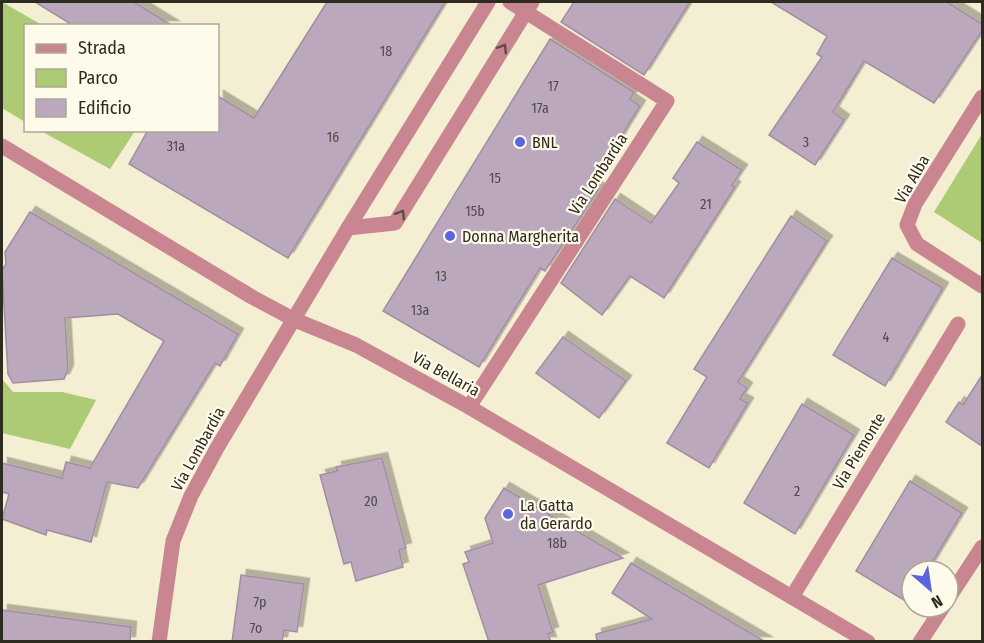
<svg xmlns="http://www.w3.org/2000/svg" width="984" height="643" viewBox="0 0 984 643" font-family="'Fira Sans Condensed',sans-serif">
  <style>
    .green { fill: #accb74 }
    .building { fill: #bba8bc; stroke: #a18ea2; stroke-width: 1.5; filter: url(#shadow) }
    .lines { fill: none; stroke-linecap: round; stroke-linejoin: round }
    .minor { stroke: #c98691; stroke-width: 15 }
    .tertiary { stroke: #c98691; stroke-width: 15 }
    .oneway { stroke: #644b48 }
    .poi-dot { fill: #5966dd; stroke: #fffbeb; stroke-width: 2 }
    .labels { text-anchor: middle; dominant-baseline: central; stroke-width: 4.5; stroke-linejoin: round; paint-order: stroke }
    .number-label { font-size: 14px; fill: #514a48 }
    .poi-label { font-size: 16px; fill: #2e2b21; stroke: #fffbeb; text-anchor: start }
    .street-label { font-size: 16px; fill: #2e2b21; stroke: #fffbeb }
  </style>
  <defs>
    <filter id="shadow"><feDropShadow dx="5.5" dy="-5.5" stdDeviation="0" flood-color="#0004"/></filter>
  </defs>
  <rect width="100%" height="100%" fill="#f4eed3"/>
  <!-- green -->
  <g class="green">
    <polygon points="2,2 42,25 26,26 25,122 2,108"/>
    <polygon points="41,131 135,131 110,169"/>
    <polygon points="982,134 982,243 934,212"/>
    <polygon points="2,379 13,392 62,392 96,400 70,449 2,433"/>
  </g>
  <!-- building -->
  <g class="building">
    <polygon points="35,2 134,2 173,26 74,26"/>
    <polygon points="327,2 445,2 288,258 129,164 148,130 218,130 218,96 254,118"/>
    <polygon points="574,2 690,2 644,75 561,22"/>
    <polygon points="771,2 947,2 982,24 982,31 934,103 864,61 833,112 844,120 815,165 769,135 822,57 817,54 827,36"/>
    <polygon points="550,39 634,92 630,99 640,106 592,184 599,189 545,271 540,268 479,367 383,311"/>
    <polygon points="697,142 742,170 732,185 735,187 664,298 630,276 602,315 561,283 615,199 651,223 679,183 673,178"/>
    <polygon points="30,212 238,334 220,366 215,363 138,488 107,482 91,542 47,530 46,535 2,519 9,494 2,492 2,463 62,478 66,462 90,468 164,341 118,314 65,318 68,370 64,379 13,383 8,374 2,270 6,264 5,252"/>
    <polygon points="791,216 827,241 738,382 747,388 740,399 748,403 709,468 667,443 707,377 694,369"/>
    <polygon points="892,258 943,288 885,386 833,355"/>
    <polygon points="563,337 626,381 599,418 536,373"/>
    <polygon points="982,375 982,446 946,422 959,402 963,405"/>
    <polygon points="802,404 854,435 795,534 744,503"/>
    <polygon points="382,458 406,548 399,550 403,567 356,581 351,562 344,564 320,475 337,471 336,467"/>
    <polygon points="910,481 962,513 927,571 912,571 912,605 856,571"/>
    <polygon points="504,488 623,558 538,585 553,632 548,634 551,642 489,642 463,564 469,562 465,552 493,543 485,518"/>
    <polygon points="631,563 766,642 597,642 596,634 652,619 612,593"/>
    <polygon points="241,575 304,584 297,632 284,630 282,642 232,642"/>
    <polygon points="2,610 131,627 130,642 2,642"/>
  </g>
  <g class="lines">
    <!-- minor -->
    <g class="minor">
      <polyline points="982,97 915,204 907,225 917,244 982,286"/>
      <polyline points="348,228 395,223 532,2"/>
      <polyline points="469,407 667,101 510,2"/>
      <polyline points="792,597 958,324"/>
      <polyline points="948,599 982,547"/>
      <polyline points="159,642 173,541 191,496 217,448 348,228 488,2"/>
      <polyline points="920,642 943,607"/>
    </g>
    <!-- tertiary -->
    <polyline class="tertiary" points="2,146 252,297 295,320 356,345 469,407 868,642"/>
  </g>
  <!-- one-way arrows -->
  <defs><path id="oneway-chevron" d="M-2-3.5L2.5 0L-2 3.5" fill="none" stroke-width="1.6" stroke-linecap="round" stroke-linejoin="round" transform="scale(1.5)"/></defs>
  <g class="oneway">
    <use href="#oneway-chevron" transform="translate(503 48) rotate(-58)"/>
    <use href="#oneway-chevron" transform="translate(401 214) rotate(-58)"/>
  </g>
  <!-- markers -->
  <g class="poi-dot">
    <circle cx="520" cy="142" r="6"/>
    <circle cx="450" cy="236" r="6"/>
    <circle cx="508" cy="514" r="6"/>
  </g>
  <g class="labels">
    <!-- number labels -->
    <g class="number-label">
      <text x="386" y="51">18</text>
      <text x="553" y="86">17</text>
      <text x="540" y="108">17a</text>
      <text x="333" y="137">16</text>
      <text x="806" y="142">3</text>
      <text x="176" y="146">31a</text>
      <text x="495" y="178">15</text>
      <text x="706" y="204">21</text>
      <text x="475" y="211">15b</text>
      <text x="441" y="276">13</text>
      <text x="420" y="310">13a</text>
      <text x="886" y="337">4</text>
      <text x="797" y="491">2</text>
      <text x="371" y="501">20</text>
      <text x="557" y="543">18b</text>
      <text x="260" y="602">7p</text>
      <text x="256" y="628">7o</text>
    </g>
    <!-- poi labels -->
    <g class="poi-label">
      <text x="532" y="142">BNL</text>
      <text x="462" y="236">Donna Margherita</text>
      <text x="520" y="505">La Gatta<tspan x="520" dy="18">da Gerardo</tspan></text>
    </g>
    <!-- street labels -->
    <g class="street-label">
      <text transform="translate(598 174) rotate(-57)">Via Lombardia</text>
      <text transform="translate(912 179) rotate(-60)">Via Alba</text>
      <text transform="translate(446 374) rotate(29)">Via Bellaria</text>
      <text transform="translate(198 449) rotate(-61)">Via Lombardia</text>
      <text transform="translate(859 451) rotate(-59)">Via Piemonte</text>
    </g>
  </g>
  <!-- border -->
  <rect width="984" height="643" fill="none" stroke="#2e2b21" stroke-width="6"/>
  <!-- legend -->
  <rect x="24" y="24" width="195" height="108" fill="#fffbeb" stroke="#aba89a" stroke-width="1.5"/>
  <rect x="36" y="44" width="30" height="9" fill="#c98691" stroke="#aba89a" stroke-width="1.5"/>
  <text x="78" y="54" font-size="18" fill="#2e2b21">Strada</text>
  <rect x="36" y="69" width="30" height="18" fill="#accb74" stroke="#aba89a" stroke-width="1.5"/>
  <text x="78" y="84" font-size="18" fill="#2e2b21">Parco</text>
  <rect x="36" y="99" width="30" height="18" fill="#bba8bc" stroke="#aba89a" stroke-width="1.5"/>
  <text x="78" y="114" font-size="18" fill="#2e2b21">Edificio</text>
  <!-- north arrow -->
  <g transform="translate(930 589) rotate(151)"><circle r="28" fill="#fffbeb" stroke="#aba89a" stroke-width="1.5"/>
  <path d="M0-4.5L10 22L0 15L-10 22Z" fill="#5966dd"/>
  <text y="-9" font-size="16" font-weight="bold" text-anchor="middle" fill="#2e2b21">N</text>
  </g>
</svg>
